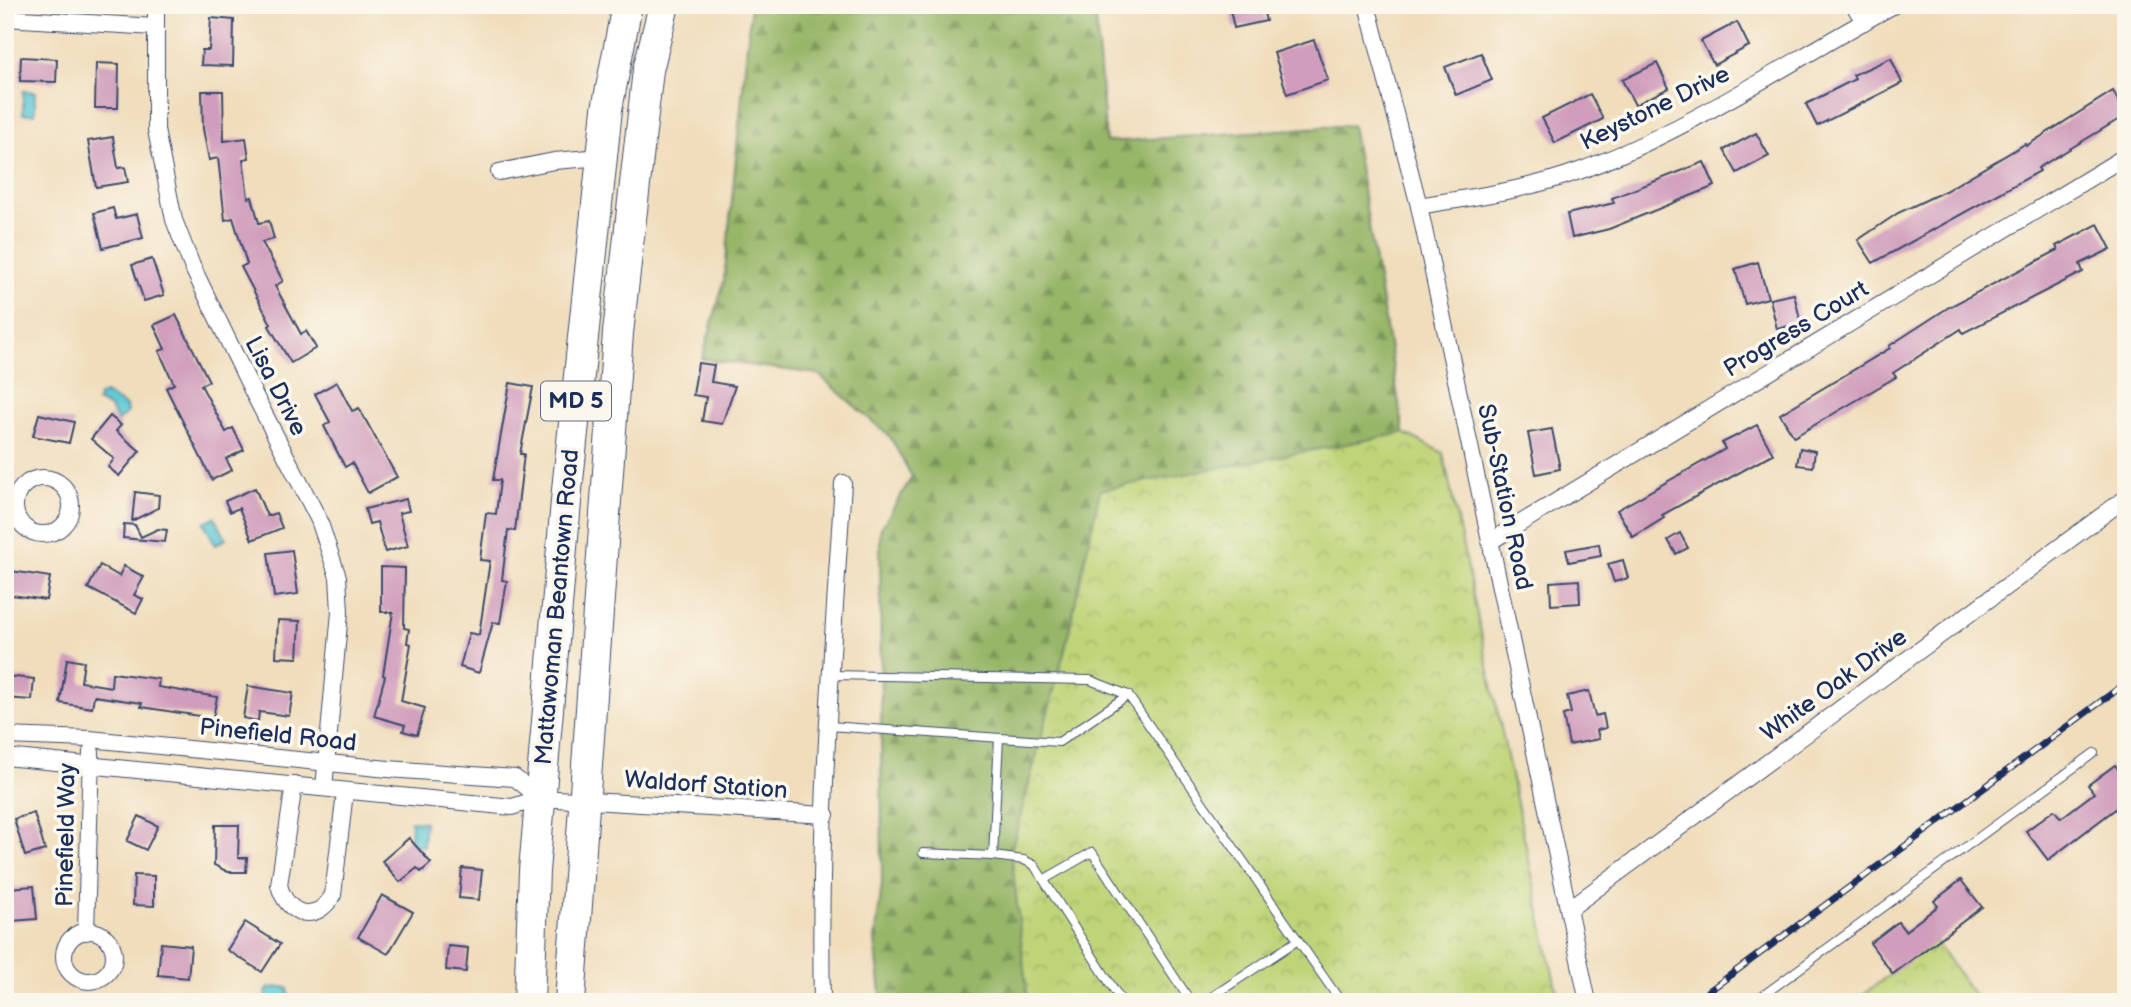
<svg xmlns="http://www.w3.org/2000/svg" width="2131" height="1007" viewBox="0 0 2131 1007" font-family="'Balsamiq Sans',sans-serif">
  <style>
    .forest { fill: url(#forest-firs); stroke: #597263; stroke-width: 2 }
    .park { fill: url(#park-crowns); stroke: #6d826b; stroke-width: 2 }
    .water { fill: #59c6d2; stroke: #3a7a98; stroke-width: 2 }
    .building { fill: #d09dbc }
    .lines { fill: none; stroke-linecap: round; stroke-linejoin: round }
    .lane-casing { stroke: #3b496c; stroke-width: 10 }
    .street-casing { stroke: #3b496c; stroke-width: 18 }
    .highway-casing { stroke: #3b496c; stroke-width: 32 }
    .lane { stroke: #fff; stroke-width: 8 }
    .street { stroke: #fff; stroke-width: 16 }
    .highway { stroke: #fff; stroke-width: 30 }
    .rail-casing { stroke: #1b2f5e; stroke-width: 7 }
    .rail { stroke: #fbf7ec; stroke-width: 4.5; stroke-dasharray: 13; stroke-linecap: butt }
    .labels { text-anchor: middle; dominant-baseline: central; stroke-width: 7; stroke-linejoin: round; paint-order: stroke }
    .shield { fill: #fbf7ec; stroke: #5e6b89; stroke-width: 2 }
    .shield-label { font-size: 23px; font-weight: bold; fill: #1b2f5e }
    .street-label { font-size: 24px; fill: #1b2f5e; stroke: #fbf7ec }
  </style>
  <defs>
    <pattern id="forest-firs" width="22" height="20" patternUnits="userSpaceOnUse" patternTransform="scale(1.75)"><rect width="22" height="20" fill="#97b668"/><path d="M5 1l3.5 6h-7zM16 11l3.5 6h-7z" fill="#7a9459"/></pattern>
    <pattern id="park-crowns" width="20" height="18" patternUnits="userSpaceOnUse" patternTransform="scale(1.75)"><rect width="20" height="18" fill="#bfd478"/><path d="M2 6a3 3 0 1 1 6 0M12 15a3 3 0 1 1 6 0" fill="none" stroke="#a4b66a"/></pattern>
  </defs>
  <rect width="100%" height="100%" fill="#fbf7ec"/>
  <filter id="ink" filterUnits="userSpaceOnUse"><feTurbulence type="fractalNoise" baseFrequency=".0143" numOctaves="2"/><feDisplacementMap in="SourceGraphic" scale="14" xChannelSelector="R" yChannelSelector="G"/><feConvolveMatrix kernelMatrix="1 2 1 2 8 2 1 2 1" color-interpolation-filters="sRGB"/></filter>
  <filter id="wash" filterUnits="userSpaceOnUse"><feTurbulence type="fractalNoise" baseFrequency=".00686" numOctaves="4" result="noise"/><feDisplacementMap in="SourceGraphic" scale="28" xChannelSelector="R" yChannelSelector="G"/><feGaussianBlur stdDeviation="1.57" result="paint"/><feColorMatrix in="noise" values="0 0 0 0 0 0 0 0 0 0 0 0 0 0 0 0 0 1.4 0 .05"/><feComposite in="paint" operator="in"/></filter>
  <g filter="url(#wash)">
    <rect width="100%" height="100%" fill="#f0ddbc"/>
    <!-- forest -->
    <polygon class="forest" points="751,5 1088,5 1096,21 1106,142 1352,125 1404,433 1101,490 1066,645 1011,851 1028,1002 882,1002 875,940 882,884 880,530 912,477 890,437 818,374 702,359 724,281"/>
    <!-- park -->
    <g class="park">
      <polygon points="1404,433 1443,453 1557,993 1554,1002 1028,1002 1011,851 1066,645 1100,490"/>
      <polygon points="1935,941 1979,1002 1853,1002"/>
    </g>
    <!-- water -->
    <g class="water">
      <polygon points="23,91 35,92 35,114 23,114"/>
      <polygon points="105,393 126,406 127,413 118,421 109,407 97,401 99,396"/>
      <polygon points="215,517 226,539 215,545 204,522"/>
      <polygon points="411,821 425,822 423,846 410,845"/>
      <polygon points="283,987 288,988 289,999 270,1002 266,994 268,988"/>
    </g>
    <g id="blocks">
      <!-- building -->
      <g class="building">
        <polygon points="1229,5 1262,5 1266,21 1234,28"/>
        <polygon points="211,18 234,20 233,66 201,65 202,50 209,50"/>
        <polygon points="1737,22 1749,46 1714,65 1701,41"/>
        <polygon points="1314,40 1328,80 1287,94 1274,53"/>
        <polygon points="1481,53 1492,80 1456,95 1445,67"/>
        <polygon points="21,57 57,59 56,82 20,81"/>
        <polygon points="1891,58 1902,83 1817,126 1806,104 1855,79 1853,75"/>
        <polygon points="96,63 119,64 118,108 95,108"/>
        <polygon points="1657,63 1669,88 1635,105 1622,80"/>
        <polygon points="202,91 223,91 224,141 246,138 249,158 243,159 248,198 252,197 259,223 269,221 274,239 262,242 283,281 275,286 301,334 306,331 316,348 291,363 269,326 271,324 241,267 247,264 233,218 225,220 218,158 209,160 203,129"/>
        <polygon points="2113,91 2126,115 2038,168 2040,171 1873,263 1858,240 1898,213 1945,191 2025,144 2026,146"/>
        <polygon points="1590,94 1603,119 1555,143 1542,118"/>
        <polygon points="1756,133 1769,156 1737,173 1724,150"/>
        <polygon points="113,137 118,168 125,167 128,182 96,187 88,141"/>
        <polygon points="1704,162 1715,186 1609,229 1572,238 1567,214 1614,203 1612,198"/>
        <polygon points="113,208 116,219 137,214 143,238 103,248 94,213"/>
        <polygon points="2098,224 2111,249 2080,264 2083,272 1963,333 1961,329 1893,373 1896,377 1794,437 1780,414 1890,348 1889,346 1949,307 2058,250 2056,246"/>
        <polygon points="152,259 164,295 144,301 132,265"/>
        <polygon points="1758,262 1768,298 1745,304 1735,269"/>
        <polygon points="1794,294 1801,323 1777,329 1770,299"/>
        <polygon points="176,315 209,381 201,385 226,432 233,428 244,450 226,459 232,470 212,480 166,388 174,384 159,351 165,349 154,325"/>
        <polygon points="698,363 714,365 711,382 735,386 722,424 702,421 706,397 693,395"/>
        <polygon points="337,382 352,411 359,408 397,477 368,493 352,463 345,467 324,426 330,422 315,394"/>
        <polygon points="510,383 533,387 520,454 524,454 515,531 508,530 502,580 507,581 500,623 493,622 479,673 460,667 469,633 479,635 490,561 480,560 486,513 496,514 500,480 493,480"/>
        <polygon points="39,414 74,422 69,443 33,436"/>
        <polygon points="110,416 121,425 116,431 140,451 119,476 108,467 114,459 91,439"/>
        <polygon points="1757,425 1773,454 1662,515 1664,518 1633,537 1617,510 1725,449 1722,443"/>
        <polygon points="1552,429 1560,469 1536,474 1528,433"/>
        <polygon points="1800,448 1815,451 1813,467 1797,465"/>
        <polygon points="255,488 267,516 276,513 282,528 252,540 239,508 230,512 225,501"/>
        <polygon points="135,492 159,495 158,508 132,521"/>
        <polygon points="406,499 409,511 399,513 408,546 385,552 377,522 369,524 365,509"/>
        <polygon points="124,524 135,525 141,537 158,529 167,530 165,542 123,538"/>
        <polygon points="1680,533 1688,548 1676,554 1668,540"/>
        <polygon points="1599,544 1601,556 1569,562 1566,550"/>
        <polygon points="292,550 298,594 274,597 268,553"/>
        <polygon points="1623,560 1628,578 1614,582 1608,564"/>
        <polygon points="100,565 119,576 124,566 144,577 134,595 143,599 136,613 88,588"/>
        <polygon points="381,567 405,568 404,628 409,629 407,643 411,644 401,701 425,708 417,735 403,731 405,725 374,716 385,676 383,675 393,612 381,612"/>
        <polygon points="5,570 50,577 46,600 5,594"/>
        <polygon points="1579,580 1580,603 1551,605 1550,582"/>
        <polygon points="278,620 300,621 298,658 276,657"/>
        <polygon points="67,659 84,662 81,682 111,687 112,673 159,679 158,687 217,697 213,718 141,707 142,703 94,696 92,708 60,703"/>
        <polygon points="5,676 34,679 32,700 5,698"/>
        <polygon points="248,686 293,693 289,716 259,712 258,721 243,718"/>
        <polygon points="1589,691 1595,716 1603,714 1606,728 1597,730 1599,739 1569,745 1563,715 1571,713 1567,696"/>
        <polygon points="2115,765 2126,779 2126,801 2048,860 2026,831 2054,810 2061,818 2094,793 2088,785"/>
        <polygon points="34,813 45,850 25,856 14,819"/>
        <polygon points="139,816 158,826 146,850 127,841"/>
        <polygon points="215,825 239,825 238,858 247,858 246,872 228,872 214,865"/>
        <polygon points="409,838 431,863 421,872 417,868 400,882 382,861"/>
        <polygon points="462,868 482,870 479,900 459,898"/>
        <polygon points="134,875 154,876 154,906 133,905"/>
        <polygon points="1961,880 1982,907 1893,974 1870,943 1898,922 1905,931 1938,906 1934,901"/>
        <polygon points="34,886 37,919 12,921 9,888"/>
        <polygon points="382,895 413,912 388,954 358,937"/>
        <polygon points="245,922 280,944 262,972 227,950"/>
        <polygon points="161,943 191,946 188,978 158,975"/>
        <polygon points="448,946 468,948 466,972 446,970"/>
      </g>
    </g>
  </g>
  <g filter="url(#ink)">
    <use href="#blocks" fill-opacity="0" stroke="#3b496c" stroke-width="2"/>
    <g class="lines">
      <defs>
        <g id="lane">
          <polyline points="831,675 1090,680 1128,695 1341,1002"/>
          <polyline points="829,726 1059,742 1128,695"/>
          <polyline points="999,738 993,856 1024,860 1034,865 1122,1002"/>
          <polyline points="923,853 993,856"/>
          <polyline points="1045,879 1092,852 1191,1002"/>
          <polyline points="1204,1002 1298,940"/>
          <polyline points="1754,1002 2094,753"/>
        </g>
        <g id="street">
          <polyline points="156,5 156,130 174,220 192,266 254,394 319,520 338,577 340,612 324,788"/>
          <polyline points="1367,5 1419,206 1588,1002"/>
          <polyline points="1854,5 1864,22"/>
          <polyline points="5,18 155,27"/>
          <polyline points="499,172 554,161 602,157"/>
          <path d="M1419,206C1472,197 1528,190 1579,171C1691,130 1790,61 1894,5"/>
          <circle cx="43" cy="506" r="28"/>
          <polyline points="1491,541 2126,156"/>
          <polyline points="5,736 90,739 388,769 515,778 540,798"/>
          <polyline points="5,757 512,807 540,798 826,815"/>
          <path d="M294,785L279,885C287,916 316,924 333,895L345,792"/>
          <polyline points="1569,909 2126,498"/>
          <circle cx="89" cy="956" r="25"/>
          <polyline points="86,932 91,752"/>
          <path d="M822,1002C818,829 832,655 843,483"/>
        </g>
        <g id="highway">
          <polyline points="529,1002 534,871 567,490 607,109 627,5"/>
          <polyline points="570,1002 618,333 648,70 664,5"/>
        </g>
      </defs>
      <!-- lane casing -->
      <use href="#lane" class="lane-casing"/>
      <!-- street casing -->
      <use href="#street" class="street-casing"/>
      <!-- highway casing -->
      <use href="#highway" class="highway-casing"/>
      <!-- lane -->
      <use href="#lane" class="lane"/>
      <!-- street -->
      <use href="#street" class="street"/>
      <!-- highway -->
      <use href="#highway" class="highway"/>
      <defs>
        <polyline id="rail" points="1694,1002 2126,683"/>
      </defs>
      <!-- rail casing -->
      <use href="#rail" class="rail-casing"/>
      <!-- rail -->
      <use href="#rail" class="rail"/>
    </g>
  </g>
  <g class="labels">
    <!-- shield labels -->
    <rect class="shield" x="541" y="381.5" width="70" height="39" rx="5"/>
    <g class="shield-label">
      <text x="576" y="401">MD 5</text>
    </g>
    <!-- street labels -->
    <g class="street-label">
      <text transform="translate(1655 108) rotate(-26)">Keystone Drive</text>
      <text transform="translate(1796 329) rotate(-31)">Progress Court</text>
      <text transform="translate(276 386) rotate(63)">Lisa Drive</text>
      <text transform="translate(1505 497) rotate(78)">Sub-Station Road</text>
      <text transform="translate(557 607) rotate(-85)">Mattawoman Beantown Road</text>
      <text transform="translate(1834 685) rotate(-36)">White Oak Drive</text>
      <text transform="translate(278 735) rotate(6)">Pinefield Road</text>
      <text transform="translate(706 785) rotate(4)">Waldorf Station</text>
      <text transform="translate(66 835) rotate(-89)">Pinefield Way</text>
    </g>
  </g>
  <!-- margin -->
  <rect width="2131" height="1007" fill="none" stroke="#fbf7ec" stroke-width="28"/>
</svg>
